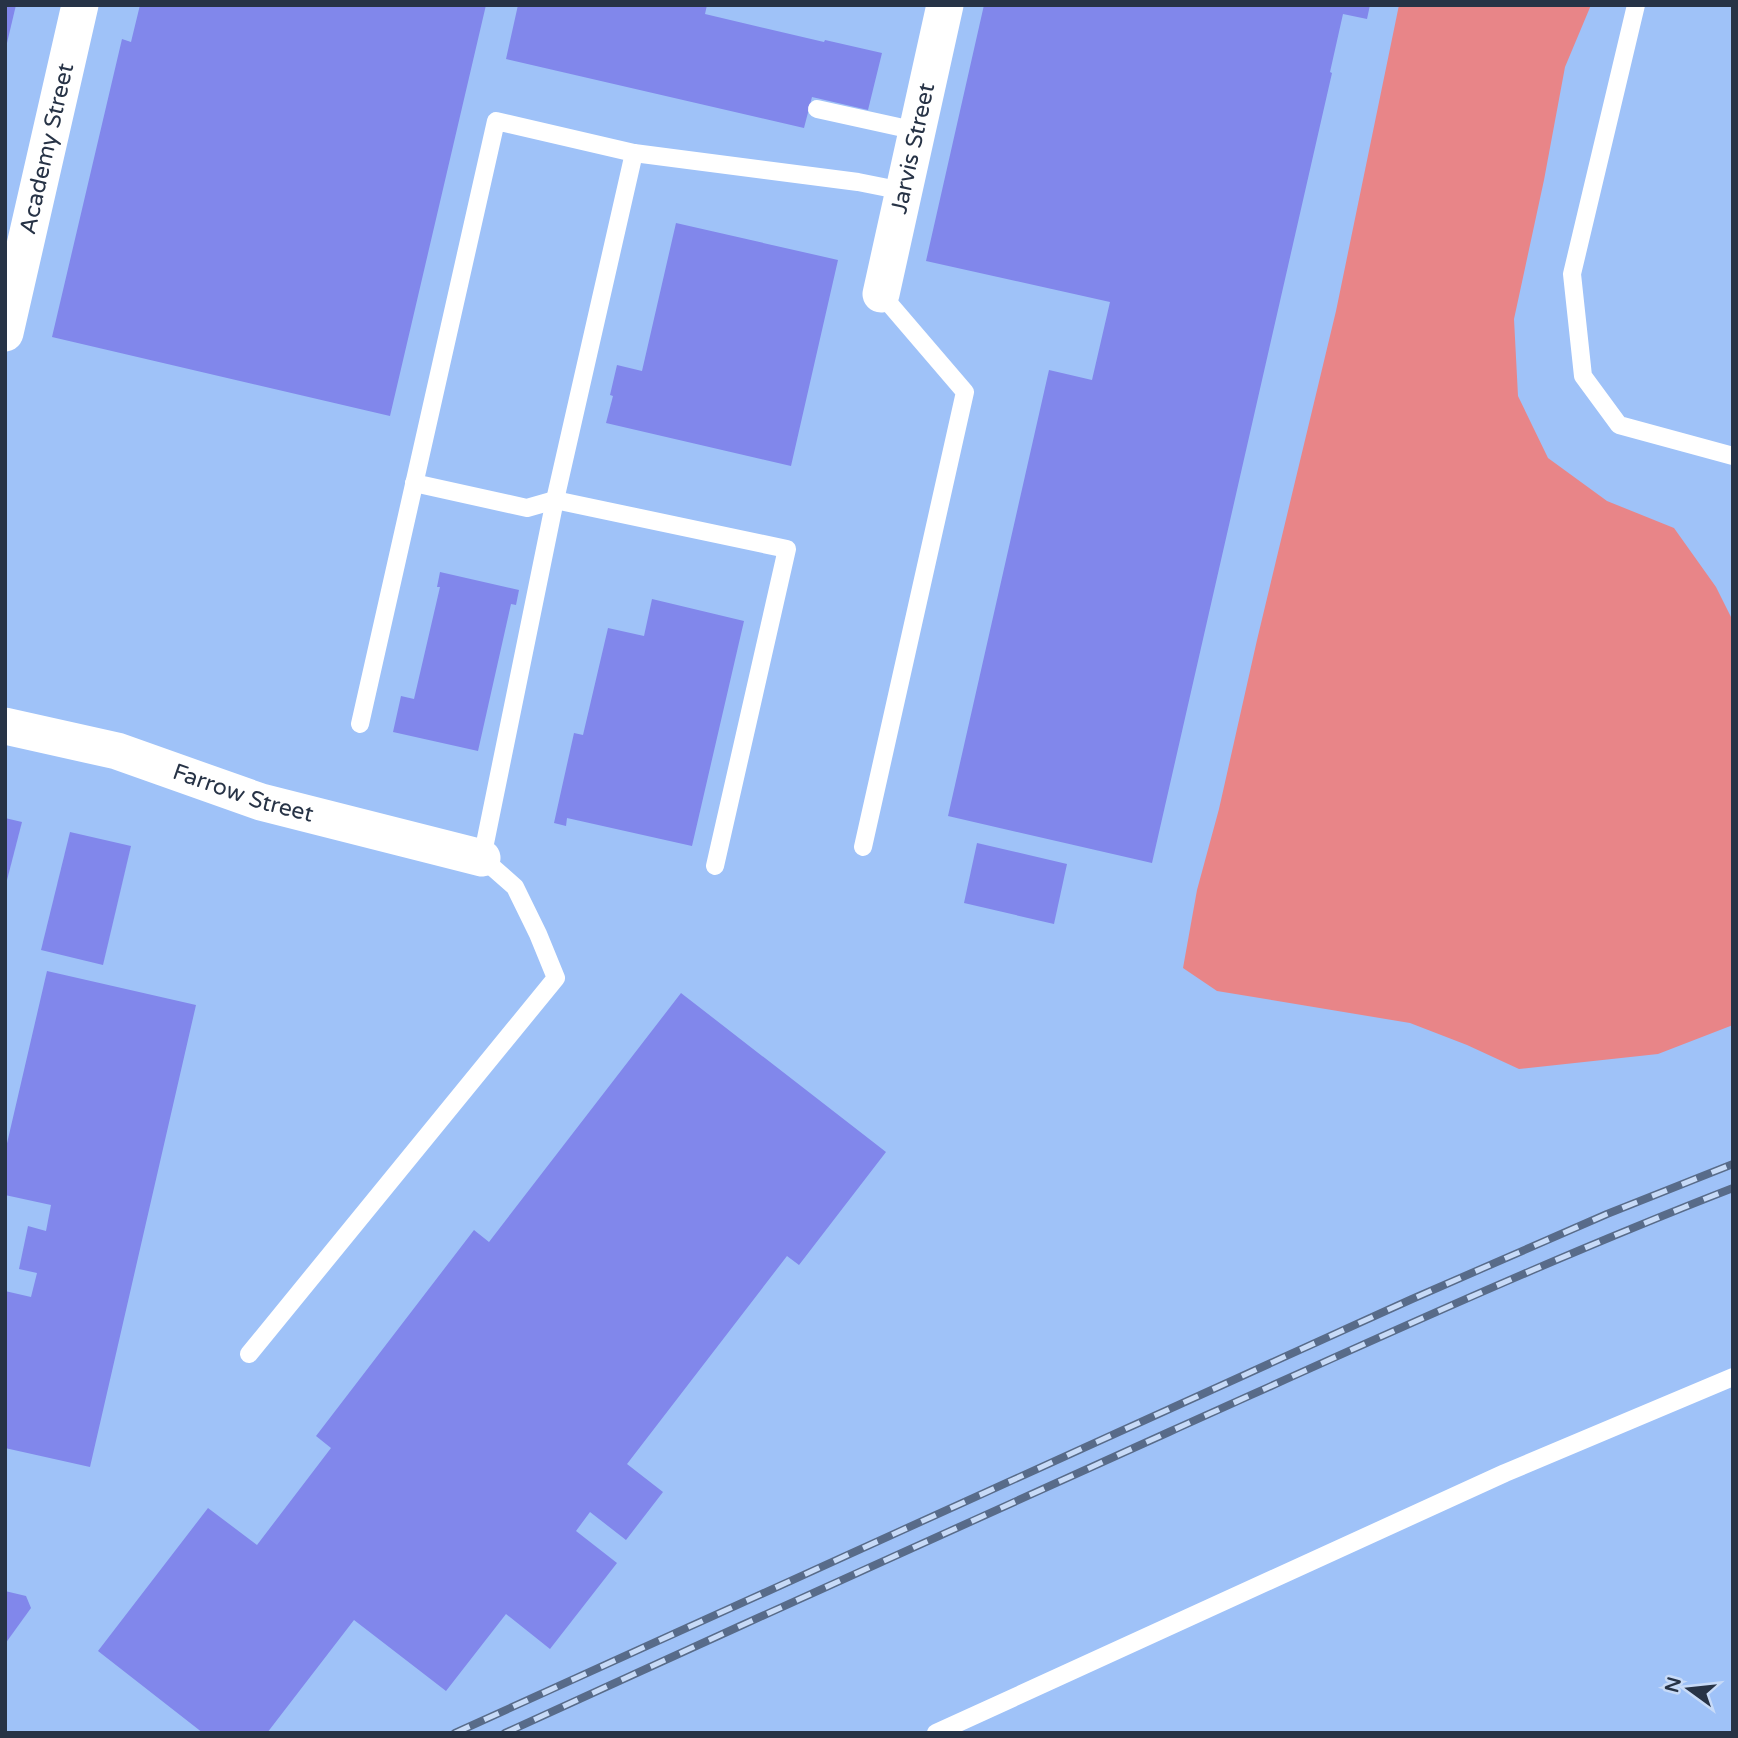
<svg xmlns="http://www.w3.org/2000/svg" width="1738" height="1738" viewBox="0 0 1738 1738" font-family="'Varela Round',sans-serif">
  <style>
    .built { fill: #9fc2f8 }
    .green { fill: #e88588 }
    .building { fill: #8187eb }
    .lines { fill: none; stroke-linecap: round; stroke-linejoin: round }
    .lane { stroke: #fff; stroke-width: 18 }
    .street { stroke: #fff; stroke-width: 37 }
    .rail-casing { stroke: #586b89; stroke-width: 8 }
    .rail { stroke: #c8dbf8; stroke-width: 5; stroke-dasharray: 16; stroke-linecap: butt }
    .labels { text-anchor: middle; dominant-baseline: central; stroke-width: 6; stroke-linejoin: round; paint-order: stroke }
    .street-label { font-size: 23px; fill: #273346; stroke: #c8dbf8 }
  </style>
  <rect width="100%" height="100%" fill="#afcffe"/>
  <!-- built -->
  <rect class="built" x="5" y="5" width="1728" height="1728"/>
  <!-- green -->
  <polygon class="green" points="1399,5 1591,5 1565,67 1544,180 1514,319 1518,396 1548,458 1607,501 1674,528 1716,587 1733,621 1733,1025 1658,1054 1519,1069 1467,1045 1410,1023 1217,991 1183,968 1197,890 1219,809 1257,640 1336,311"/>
  <!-- building -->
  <g class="building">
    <polygon points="5,5 16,5 7,43 5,43"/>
    <polygon points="140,5 486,5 390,416 52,337 122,39 131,42"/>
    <polygon points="518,5 707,5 705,14 824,42 825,40 882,53 868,110 812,97 804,128 506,59"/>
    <polygon points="984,5 1370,5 1367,19 1343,14 1330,72 1332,73 1152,863 948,816 1049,370 1092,380 1110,302 926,261"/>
    <polygon points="676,223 838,260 791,466 606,423 613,396 610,395 617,365 642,371"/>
    <polygon points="440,572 519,590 516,605 511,604 478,751 393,732 401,696 414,699 440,587 437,587"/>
    <polygon points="652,599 744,621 692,846 567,818 566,826 554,823 574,733 583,735 608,628 644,636"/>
    <polygon points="5,818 22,822 6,884 5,884"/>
    <polygon points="70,832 131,846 103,965 41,950"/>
    <polygon points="977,843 1067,864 1054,924 964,903"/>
    <polygon points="47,971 196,1005 90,1467 5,1448 5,1291 31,1297 37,1273 19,1269 28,1226 46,1231 51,1205 5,1195 5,1152"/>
    <polygon points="681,993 886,1152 799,1265 787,1256 627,1464 663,1492 626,1540 590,1512 576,1531 617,1563 550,1649 506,1614 446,1691 354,1620 267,1733 203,1733 98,1651 208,1508 257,1545 331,1448 316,1436 474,1230 489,1242"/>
    <polygon points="5,1591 26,1596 31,1608 5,1644"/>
  </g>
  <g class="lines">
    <!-- lane -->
    <g class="lane">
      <polyline points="1636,5 1572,274 1583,376 1619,425 1733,456"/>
      <polyline points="817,109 917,131"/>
      <polyline points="414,483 527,508 555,500 787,549 715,866"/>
      <polyline points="360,724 496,121 634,153 858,182 903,191"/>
      <polyline points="863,847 965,392 881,294"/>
      <polyline points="249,1354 556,978 538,934 515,887 482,858 555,500 634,153"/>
      <polyline points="936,1733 1505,1473 1733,1377"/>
    </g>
    <!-- street -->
    <g class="street">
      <path id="s1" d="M881,294L945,5"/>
      <path id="s2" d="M5,333L80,5"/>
      <path id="s3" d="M5,726L117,751L261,802L482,858"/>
    </g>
    <defs>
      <g id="rail">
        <polyline points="455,1733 1412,1299 1607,1214 1733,1164"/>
        <path d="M505,1733C726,1632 948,1532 1169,1432C1356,1348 1542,1262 1733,1188"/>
      </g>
    </defs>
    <!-- rail casing -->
    <use href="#rail" class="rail-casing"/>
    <!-- rail -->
    <use href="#rail" class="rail"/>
  </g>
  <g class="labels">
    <!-- street labels -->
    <g class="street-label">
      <text stroke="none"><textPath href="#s2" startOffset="189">Academy Street</textPath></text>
      <text stroke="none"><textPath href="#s1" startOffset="149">Jarvis Street</textPath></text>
      <text stroke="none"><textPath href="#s3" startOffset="248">Farrow Street</textPath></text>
    </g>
  </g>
  <!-- border -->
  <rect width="1738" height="1738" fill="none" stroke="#273346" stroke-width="14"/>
  <!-- north arrow -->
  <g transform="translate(1689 1689) rotate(285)" stroke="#c8dbf8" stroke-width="5" paint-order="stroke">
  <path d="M0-5L12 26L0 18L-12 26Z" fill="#273346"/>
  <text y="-10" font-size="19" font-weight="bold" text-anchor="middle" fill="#273346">N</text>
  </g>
</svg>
